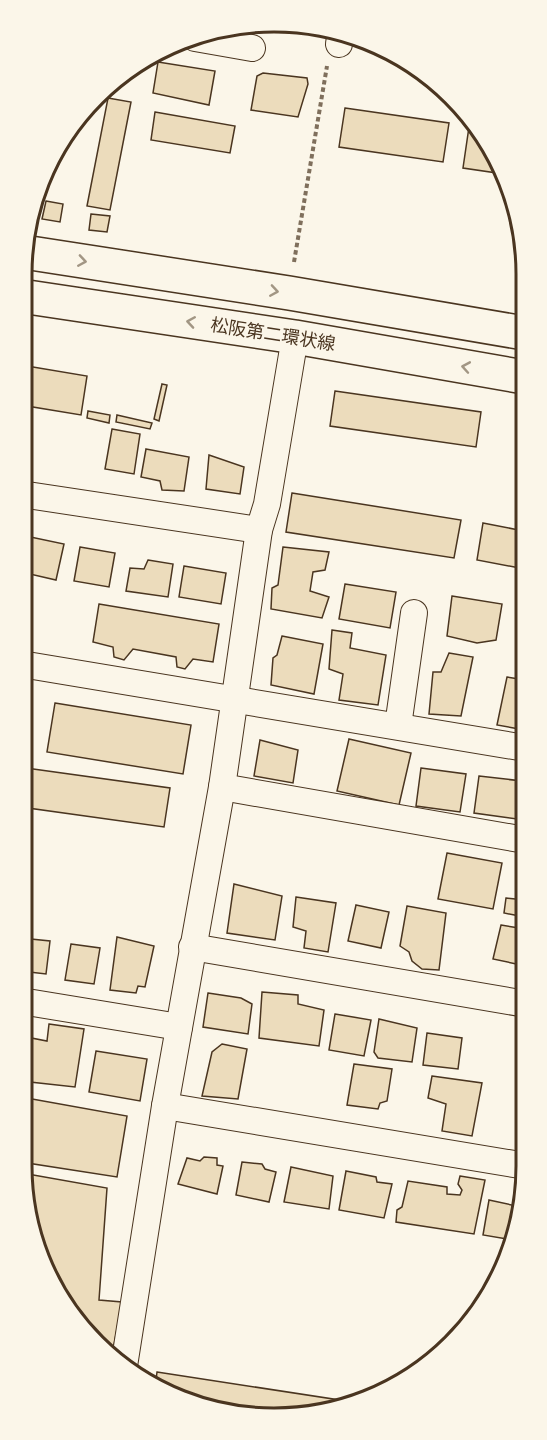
<svg xmlns="http://www.w3.org/2000/svg" width="547" height="1440" viewBox="0 0 547 1440" font-family="'Work Sans','Noto Sans JP',sans-serif">
  <style>
    .building { fill: #ecdcbc; stroke: #4a3520; stroke-width: 1.5 }
    .lines { fill: none; stroke-linecap: round; stroke-linejoin: round }
    .street-casing { stroke: #4a3520; stroke-width: 28 }
    .primary-casing { stroke: #4a3520; stroke-width: 36 }
    .path { stroke: #7f6f5c; stroke-width: 4; stroke-dasharray: 4.5 3; stroke-linecap: butt }
    .street { stroke: #fbf6e9; stroke-width: 26 }
    .primary { stroke: #fbf6e9; stroke-width: 33 }
    .oneway { stroke: #a29684 }
    .labels { text-anchor: middle; dominant-baseline: central; stroke-width: 4.5; stroke-linejoin: round; paint-order: stroke }
    .street-label { font-size: 18px; fill: #4a3520; stroke: #fbf6e9 }
    .rim { fill: none; stroke: #4a3520; stroke-width: 3 }
  </style>
  <rect width="100%" height="100%" fill="#fbf6e9"/>
  <!-- building -->
  <g class="building">
    <polygon points="245,23 297,27 296,33 251,31 244,26"/>
    <polygon points="158,62 215,71 209,105 153,93"/>
    <polygon points="263,73 307,78 308,84 298,117 251,110 257,76"/>
    <polygon points="108,98 131,102 110,210 87,206"/>
    <polygon points="345,108 449,123 443,162 339,147"/>
    <polygon points="155,112 235,126 230,153 151,140"/>
    <polygon points="469,127 478,129 500,162 504,174 463,168"/>
    <polygon points="46,201 63,204 60,222 42,219"/>
    <polygon points="91,214 110,216 107,232 89,230"/>
    <polygon points="21,365 87,376 81,415 21,405"/>
    <polygon points="162,384 167,385 159,421 154,419"/>
    <polygon points="335,391 481,412 476,447 330,426"/>
    <polygon points="88,411 110,415 109,423 87,418"/>
    <polygon points="117,415 152,423 150,429 116,422"/>
    <polygon points="112,429 140,434 134,474 105,469"/>
    <polygon points="146,449 189,457 184,491 162,490 160,481 141,477"/>
    <polygon points="209,455 244,467 240,494 206,489"/>
    <polygon points="292,493 461,520 454,558 286,532"/>
    <polygon points="483,523 524,531 525,569 477,560"/>
    <polygon points="21,535 64,544 56,580 21,572"/>
    <polygon points="80,547 115,553 109,587 74,581"/>
    <polygon points="283,547 329,552 325,570 313,572 310,591 329,597 322,618 271,609 272,588 278,585"/>
    <polygon points="148,560 173,564 168,597 126,591 130,568 144,569"/>
    <polygon points="184,566 226,573 221,604 179,597"/>
    <polygon points="345,584 396,592 390,628 339,619"/>
    <polygon points="452,596 502,604 496,640 477,643 447,636"/>
    <polygon points="99,604 219,624 213,662 193,659 185,669 177,667 176,657 133,649 124,660 114,657 113,647 93,642"/>
    <polygon points="332,630 352,633 350,648 386,655 378,705 339,700 343,674 329,669"/>
    <polygon points="282,636 323,644 314,694 271,685 273,658 277,655"/>
    <polygon points="449,653 473,657 461,716 429,714 433,672 441,672"/>
    <polygon points="507,677 525,680 525,730 497,725"/>
    <polygon points="55,703 191,725 183,774 47,752"/>
    <polygon points="349,739 411,753 399,805 337,791"/>
    <polygon points="260,740 298,750 293,783 254,776"/>
    <polygon points="26,768 170,788 164,827 21,807"/>
    <polygon points="421,768 466,774 460,812 416,806"/>
    <polygon points="479,776 522,781 517,819 474,813"/>
    <polygon points="447,853 502,863 493,909 438,899"/>
    <polygon points="234,884 282,896 275,940 227,933"/>
    <polygon points="296,897 336,903 328,952 304,948 306,931 293,927"/>
    <polygon points="506,898 525,900 525,917 504,913"/>
    <polygon points="356,905 389,912 381,948 348,941"/>
    <polygon points="407,906 446,913 439,970 422,969 412,961 409,952 400,946"/>
    <polygon points="501,925 525,929 526,966 493,959"/>
    <polygon points="117,937 154,946 145,987 138,986 136,993 110,990"/>
    <polygon points="21,938 50,941 46,974 21,971"/>
    <polygon points="71,944 100,948 94,984 65,980"/>
    <polygon points="262,992 298,995 298,1004 324,1010 319,1046 259,1038"/>
    <polygon points="208,993 241,998 252,1004 248,1034 203,1027"/>
    <polygon points="335,1014 371,1020 364,1056 329,1050"/>
    <polygon points="379,1019 417,1028 412,1062 378,1058 374,1052"/>
    <polygon points="49,1024 84,1029 75,1087 21,1081 21,1036 47,1041"/>
    <polygon points="427,1033 462,1038 458,1069 423,1065"/>
    <polygon points="222,1044 247,1049 238,1099 202,1096 212,1052"/>
    <polygon points="96,1051 147,1059 140,1101 89,1092"/>
    <polygon points="354,1064 392,1069 387,1101 380,1103 378,1109 347,1105"/>
    <polygon points="432,1076 482,1083 472,1136 442,1131 446,1104 428,1098"/>
    <polygon points="21,1097 127,1116 117,1177 21,1162"/>
    <polygon points="204,1157 217,1158 217,1165 223,1166 217,1194 178,1184 187,1158 200,1161"/>
    <polygon points="242,1162 262,1164 265,1169 276,1172 269,1202 236,1195"/>
    <polygon points="291,1167 333,1176 329,1209 284,1202"/>
    <polygon points="346,1171 376,1177 377,1182 392,1184 384,1218 339,1210"/>
    <polygon points="22,1173 107,1188 99,1300 122,1302 112,1356 83,1333 35,1248"/>
    <polygon points="460,1176 485,1180 474,1234 396,1222 397,1210 402,1207 408,1181 447,1187 447,1194 460,1195 462,1190 458,1184"/>
    <polygon points="489,1200 521,1207 517,1232 513,1240 483,1235"/>
    <polygon points="157,1372 346,1401 346,1405 323,1414 240,1417 155,1388"/>
  </g>
  <g class="lines">
    <defs>
      <g id="street">
        <polyline points="195,38 252,48"/>
        <polyline points="339,44 341,31"/>
        <polyline points="21,494 259,530"/>
        <polyline points="21,664 525,748"/>
        <polyline points="398,726 414,613"/>
        <polyline points="222,787 525,840"/>
        <polyline points="192,947 526,1004"/>
        <polyline points="21,1001 179,1027"/>
        <polyline points="165,1106 526,1166"/>
        <polyline points="124,1366 165,1106 222,787 259,530 267,504 295,337"/>
      </g>
      <g id="primary">
        <polyline points="24,252 289,293 524,333"/>
        <polyline points="21,296 295,337 524,377"/>
      </g>
    </defs>
    <!-- street casing -->
    <use href="#street" class="street-casing"/>
    <!-- primary casing -->
    <use href="#primary" class="primary-casing"/>
    <!-- path -->
    <polyline class="path" points="294,262 327,66"/>
    <!-- street -->
    <use href="#street" class="street"/>
    <!-- primary -->
    <use href="#primary" class="primary"/>
  </g>
  <!-- one-way arrows -->
  <defs><path id="oneway-chevron" d="M-2-3.5L2.5 0L-2 3.5" fill="none" stroke-width="1.6" stroke-linecap="round" stroke-linejoin="round" transform="scale(1.5)"/></defs>
  <g class="oneway">
    <use href="#oneway-chevron" transform="translate(82 261) rotate(9)"/>
    <use href="#oneway-chevron" transform="translate(274 291) rotate(9)"/>
    <use href="#oneway-chevron" transform="translate(191 322) rotate(-171)"/>
    <use href="#oneway-chevron" transform="translate(466 367) rotate(-170)"/>
  </g>
  <g class="labels">
    <!-- street labels -->
    <g class="street-label">
      <text transform="translate(273 334) rotate(9)">松阪第二環状線</text>
    </g>
  </g>
  <!-- crop -->
  <path d="M0 0H547V1440H0ZM274 32H274A242 242 0 0 1 516 274V1166A242 242 0 0 1 274 1408H274A242 242 0 0 1 32 1166V274A242 242 0 0 1 274 32Z" fill="#fbf6e9" fill-rule="evenodd"/>
  <path class="rim" d="M274 32H274A242 242 0 0 1 516 274V1166A242 242 0 0 1 274 1408H274A242 242 0 0 1 32 1166V274A242 242 0 0 1 274 32Z"/>
</svg>
